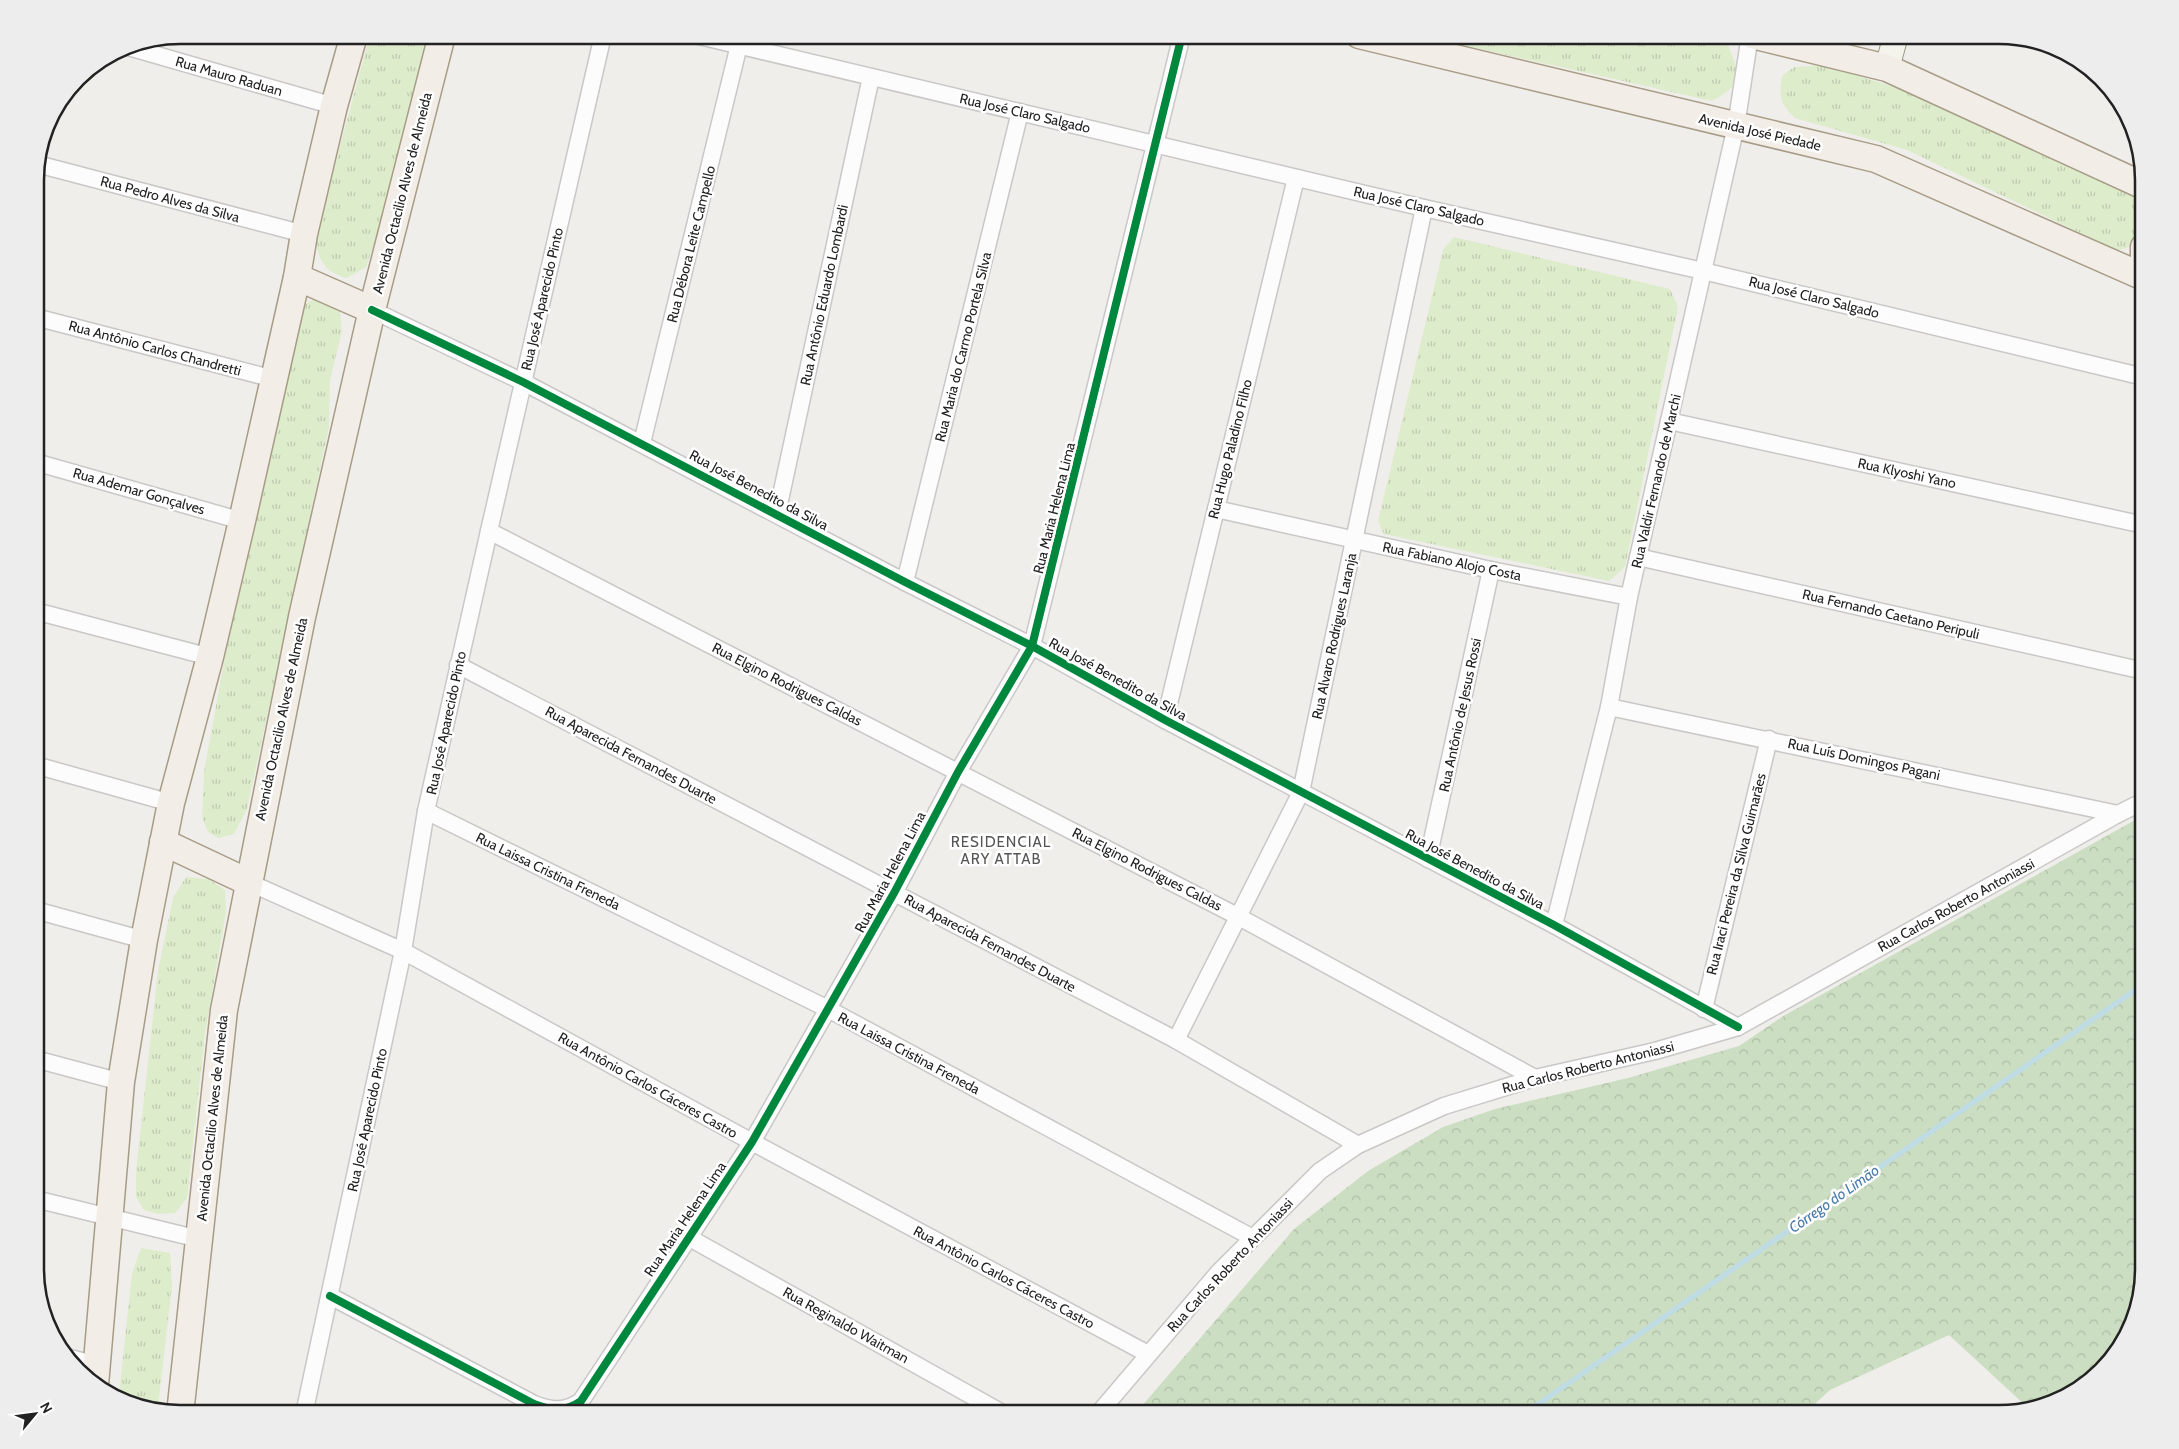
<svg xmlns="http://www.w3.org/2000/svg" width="2179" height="1449" viewBox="0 0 2179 1449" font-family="Cabin,sans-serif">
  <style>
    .grass { fill: url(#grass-tufts) }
    .forest { fill: url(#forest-crowns) }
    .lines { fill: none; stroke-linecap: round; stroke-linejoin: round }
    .stream { stroke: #bfdbe3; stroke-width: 5.5 }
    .street-casing { stroke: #c9c8c7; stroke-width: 19 }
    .secondary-casing { stroke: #999a82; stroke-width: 26 }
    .primary-casing { stroke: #a79c86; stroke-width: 29 }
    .street { stroke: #fdfcfc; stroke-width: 16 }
    .secondary { stroke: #f4f4ed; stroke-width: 24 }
    .primary { stroke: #f3ede7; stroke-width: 26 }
    .cycleway-casing { stroke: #fff; stroke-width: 11 }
    .cycleway { stroke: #00873e; stroke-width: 8 }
    .labels { text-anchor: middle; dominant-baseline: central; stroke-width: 5; stroke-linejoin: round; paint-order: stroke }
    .street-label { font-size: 14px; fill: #222; stroke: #fff }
    .neighbourhood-label { font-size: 15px; letter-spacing: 1px; fill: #555; stroke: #fff }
    .water-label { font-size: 15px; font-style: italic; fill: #4a7aab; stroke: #fff }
    .rim { fill: none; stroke: #222; stroke-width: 2.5 }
  </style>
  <defs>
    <pattern id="grass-tufts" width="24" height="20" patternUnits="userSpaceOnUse" patternTransform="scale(1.25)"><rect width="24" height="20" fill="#ddeccb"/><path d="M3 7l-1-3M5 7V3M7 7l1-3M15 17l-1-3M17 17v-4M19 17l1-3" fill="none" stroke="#bdcaae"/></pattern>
    <pattern id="forest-crowns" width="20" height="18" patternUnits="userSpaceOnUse" patternTransform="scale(1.25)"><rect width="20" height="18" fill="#cbdec1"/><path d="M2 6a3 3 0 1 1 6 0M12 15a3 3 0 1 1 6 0" fill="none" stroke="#aebea6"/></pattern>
  </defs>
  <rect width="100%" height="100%" fill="#f0eeeb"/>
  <!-- grass -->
  <g class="grass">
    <path d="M370,35H429L379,228L366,267L347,278C324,272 319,261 315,239Z"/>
    <path d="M1418,35H1701L1728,45C1740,75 1744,84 1712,101Z"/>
    <path d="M1825,65L1909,92L2126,192L2142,202C2146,227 2147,247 2116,250L1907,150L1795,118C1779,102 1779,98 1782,76L1794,67Z"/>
    <polygon points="1454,237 1670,289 1678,307 1625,567 1609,581 1384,534 1378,521 1443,250"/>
    <polygon points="322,294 339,303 342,331 330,380 329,427 247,809 234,834 218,838 208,832 202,817 204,772 255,492 304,305"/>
    <polygon points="186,877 208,879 225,890 226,912 205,1033 187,1198 175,1213 158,1214 144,1210 136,1197 136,1171 158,971 173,898"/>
    <polygon points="141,1248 170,1253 172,1286 158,1407 119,1395 132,1273"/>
  </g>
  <!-- forest -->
  <polygon class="forest" points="2144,815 2144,1269 2119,1350 2063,1399 2027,1407 1949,1335 1830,1390 1804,1414 1135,1414 1294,1229 1368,1171 1443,1127 1495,1109 1628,1078 1739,1046 1785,1015"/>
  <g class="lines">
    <!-- stream -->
    <polyline class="stream" points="1524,1414 2144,984"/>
    <defs>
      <g id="street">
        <polyline points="695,35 1424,208 1703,271 2144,377"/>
        <polyline points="125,46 334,106"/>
        <polyline points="37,164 304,234"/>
        <polyline points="372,310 523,382 905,582 1032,646 1165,720 1554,925 1738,1027"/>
        <polyline points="35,317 274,379"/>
        <polyline points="1669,421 2144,525"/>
        <polyline points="642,443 739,45"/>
        <polyline points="35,462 242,521"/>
        <polyline points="1216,509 1491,570 1629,597"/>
        <polyline points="777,514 871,77"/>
        <polyline points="489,531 1239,917 1535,1078"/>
        <polyline points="1638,557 2144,671"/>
        <polyline points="905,582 1020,112"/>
        <polyline points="35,611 210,657"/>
        <polyline points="458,665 1176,1040 1358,1145"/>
        <polyline points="1609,707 2118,814"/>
        <polyline points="1165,720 1296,178"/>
        <polyline points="35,765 171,803"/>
        <polyline points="426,811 828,1009 1253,1238"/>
        <polyline points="1428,859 1491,570"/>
        <polyline points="248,882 403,951 752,1142 1148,1354"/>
        <polyline points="35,910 144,940"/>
        <polyline points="1554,925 1609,707 1629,597 1736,126 1750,35"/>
        <polyline points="1704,1009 1769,739"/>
        <polyline points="1176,1040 1301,792 1424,208"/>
        <polyline points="35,1059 121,1082"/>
        <polyline points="35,1199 199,1239"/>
        <polyline points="688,1237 1004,1414"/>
        <path d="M330,1296L534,1404C552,1411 565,1412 581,1401L752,1142L894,893L958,772L1032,646L1182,35"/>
        <polyline points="70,1358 97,1365"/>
        <polyline points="304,1414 403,951 426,811 489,531 603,35"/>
        <polyline points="1098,1414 1218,1273 1320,1171 1358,1145 1444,1106 1535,1078 1655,1051 1738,1027 2118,814 2144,801"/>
      </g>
      <polyline id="secondary" points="1887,68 1896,35"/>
      <g id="primary">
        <polyline points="1359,35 1876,159 2144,277"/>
        <polyline points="1752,35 1887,68 2144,186"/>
        <polyline points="2144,247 2144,266"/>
        <polyline points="297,277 372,310"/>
        <polyline points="163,842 248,882"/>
        <polyline points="95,1385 121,1082 144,940 171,803 210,657 242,521 297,277 304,234 334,106 354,35"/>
        <polyline points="180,1414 224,1010 302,617 372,310 442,35"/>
      </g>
    </defs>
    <!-- street casing -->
    <use href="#street" class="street-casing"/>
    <!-- secondary casing -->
    <use href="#secondary" class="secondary-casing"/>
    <!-- primary casing -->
    <use href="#primary" class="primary-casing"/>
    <!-- street -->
    <use href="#street" class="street"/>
    <!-- secondary -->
    <use href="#secondary" class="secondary"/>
    <!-- primary -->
    <use href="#primary" class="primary"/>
    <defs>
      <g id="cycleway">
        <polyline points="372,310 523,382 905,582 1032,646 1165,720 1554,925 1738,1027"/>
        <path d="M330,1296L534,1404C552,1411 565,1412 581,1401L752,1142L894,893L958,772L1032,646L1182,35"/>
      </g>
    </defs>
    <!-- cycleway casing -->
    <use href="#cycleway" class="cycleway-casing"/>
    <!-- cycleway -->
    <use href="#cycleway" class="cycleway"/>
  </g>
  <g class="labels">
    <!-- street labels -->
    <g class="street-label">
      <text transform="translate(229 76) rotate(16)">Rua Mauro Raduan</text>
      <text transform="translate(1025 113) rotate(13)">Rua José Claro Salgado</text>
      <text transform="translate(1760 132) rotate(13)">Avenida José Piedade</text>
      <text transform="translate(402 193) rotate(-76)">Avenida Octacilio Alves de Almeida</text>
      <text transform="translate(170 199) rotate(15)">Rua Pedro Alves da Silva</text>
      <text transform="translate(1419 206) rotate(13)">Rua José Claro Salgado</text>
      <text transform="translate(691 244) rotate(-76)">Rua Débora Leite Campello</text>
      <text transform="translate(824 295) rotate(-78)">Rua Antônio Eduardo Lombardi</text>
      <text transform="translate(1814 297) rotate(14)">Rua José Claro Salgado</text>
      <text transform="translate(542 299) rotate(-77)">Rua José Aparecido Pinto</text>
      <text transform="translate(963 347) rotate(-76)">Rua Maria do Carmo Portela Silva</text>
      <text transform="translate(155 348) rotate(15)">Rua Antônio Carlos Chandretti</text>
      <text transform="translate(1230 449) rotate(-76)">Rua Hugo Paladino Filho</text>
      <text transform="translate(1907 473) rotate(12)">Rua Klyoshi Yano</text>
      <text transform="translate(1656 481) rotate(-77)">Rua Valdir Fernando de Marchi</text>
      <text transform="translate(759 490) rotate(28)">Rua José Benedito da Silva</text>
      <text transform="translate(139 491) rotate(16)">Rua Ademar Gonçalves</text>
      <text transform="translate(1054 508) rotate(-76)">Rua Maria Helena Lima</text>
      <text transform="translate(1452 561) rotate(12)">Rua Fabiano Alojo Costa</text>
      <text transform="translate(1891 614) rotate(13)">Rua Fernando Caetano Peripuli</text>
      <text transform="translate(1334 636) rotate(-78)">Rua Alvaro Rodrigues Laranja</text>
      <text transform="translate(1118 679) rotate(29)">Rua José Benedito da Silva</text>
      <text transform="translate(787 684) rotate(27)">Rua Elgino Rodrigues Caldas</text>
      <text transform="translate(1460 715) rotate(-78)">Rua Antônio de Jesus Rossi</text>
      <text transform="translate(281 719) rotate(-78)">Avenida Octacilio Alves de Almeida</text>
      <text transform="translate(446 723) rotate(-78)">Rua José Aparecido Pinto</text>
      <text transform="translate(631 755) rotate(28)">Rua Aparecida Fernandes Duarte</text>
      <text transform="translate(1864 759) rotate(12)">Rua Luís Domingos Pagani</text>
      <text transform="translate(1147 869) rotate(27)">Rua Elgino Rodrigues Caldas</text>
      <text transform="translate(1475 869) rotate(28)">Rua José Benedito da Silva</text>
      <text transform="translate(548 871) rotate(26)">Rua Laissa Cristina Freneda</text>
      <text transform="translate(890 872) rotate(-62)">Rua Maria Helena Lima</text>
      <text transform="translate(1736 874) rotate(-76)">Rua Iraci Pereira da Silva Guimarães</text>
      <text transform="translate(1956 905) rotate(-29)">Rua Carlos Roberto Antoniassi</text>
      <text transform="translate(990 943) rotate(28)">Rua Aparecida Fernandes Duarte</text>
      <text transform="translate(909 1053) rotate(28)">Rua Laissa Cristina Freneda</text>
      <text transform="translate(1588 1067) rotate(-14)">Rua Carlos Roberto Antoniassi</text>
      <text transform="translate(648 1085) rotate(29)">Rua Antônio Carlos Cáceres Castro</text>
      <text transform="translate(212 1118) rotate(-84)">Avenida Octacilio Alves de Almeida</text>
      <text transform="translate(367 1120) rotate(-78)">Rua José Aparecido Pinto</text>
      <text transform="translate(685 1219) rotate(-56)">Rua Maria Helena Lima</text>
      <text transform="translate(1230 1265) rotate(-47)">Rua Carlos Roberto Antoniassi</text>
      <text transform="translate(1004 1277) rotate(28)">Rua Antônio Carlos Cáceres Castro</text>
      <text transform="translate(846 1325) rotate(29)">Rua Reginaldo Waitman</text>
    </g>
    <!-- neighbourhood labels -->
    <g class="neighbourhood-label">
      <text x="1001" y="842">RESIDENCIAL<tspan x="1001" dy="17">ARY ATTAB</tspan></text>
    </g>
    <!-- water labels -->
    <g class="water-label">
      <text transform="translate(1834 1199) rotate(-35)">Córrego do Limão</text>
    </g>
  </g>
  <!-- crop -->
  <path d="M0 0H2179V1449H0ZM180 44H1999A136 136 0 0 1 2135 180V1269A136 136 0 0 1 1999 1405H180A136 136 0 0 1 44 1269V180A136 136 0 0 1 180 44Z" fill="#ededed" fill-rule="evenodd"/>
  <path class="rim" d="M180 44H1999A136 136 0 0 1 2135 180V1269A136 136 0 0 1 1999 1405H180A136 136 0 0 1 44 1269V180A136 136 0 0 1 180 44Z"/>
  <!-- north arrow -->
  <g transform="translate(35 1414) rotate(61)" stroke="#ffffff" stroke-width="4" paint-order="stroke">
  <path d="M0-4L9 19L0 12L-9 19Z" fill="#222222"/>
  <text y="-8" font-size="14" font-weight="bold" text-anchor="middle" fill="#222222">N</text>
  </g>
</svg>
